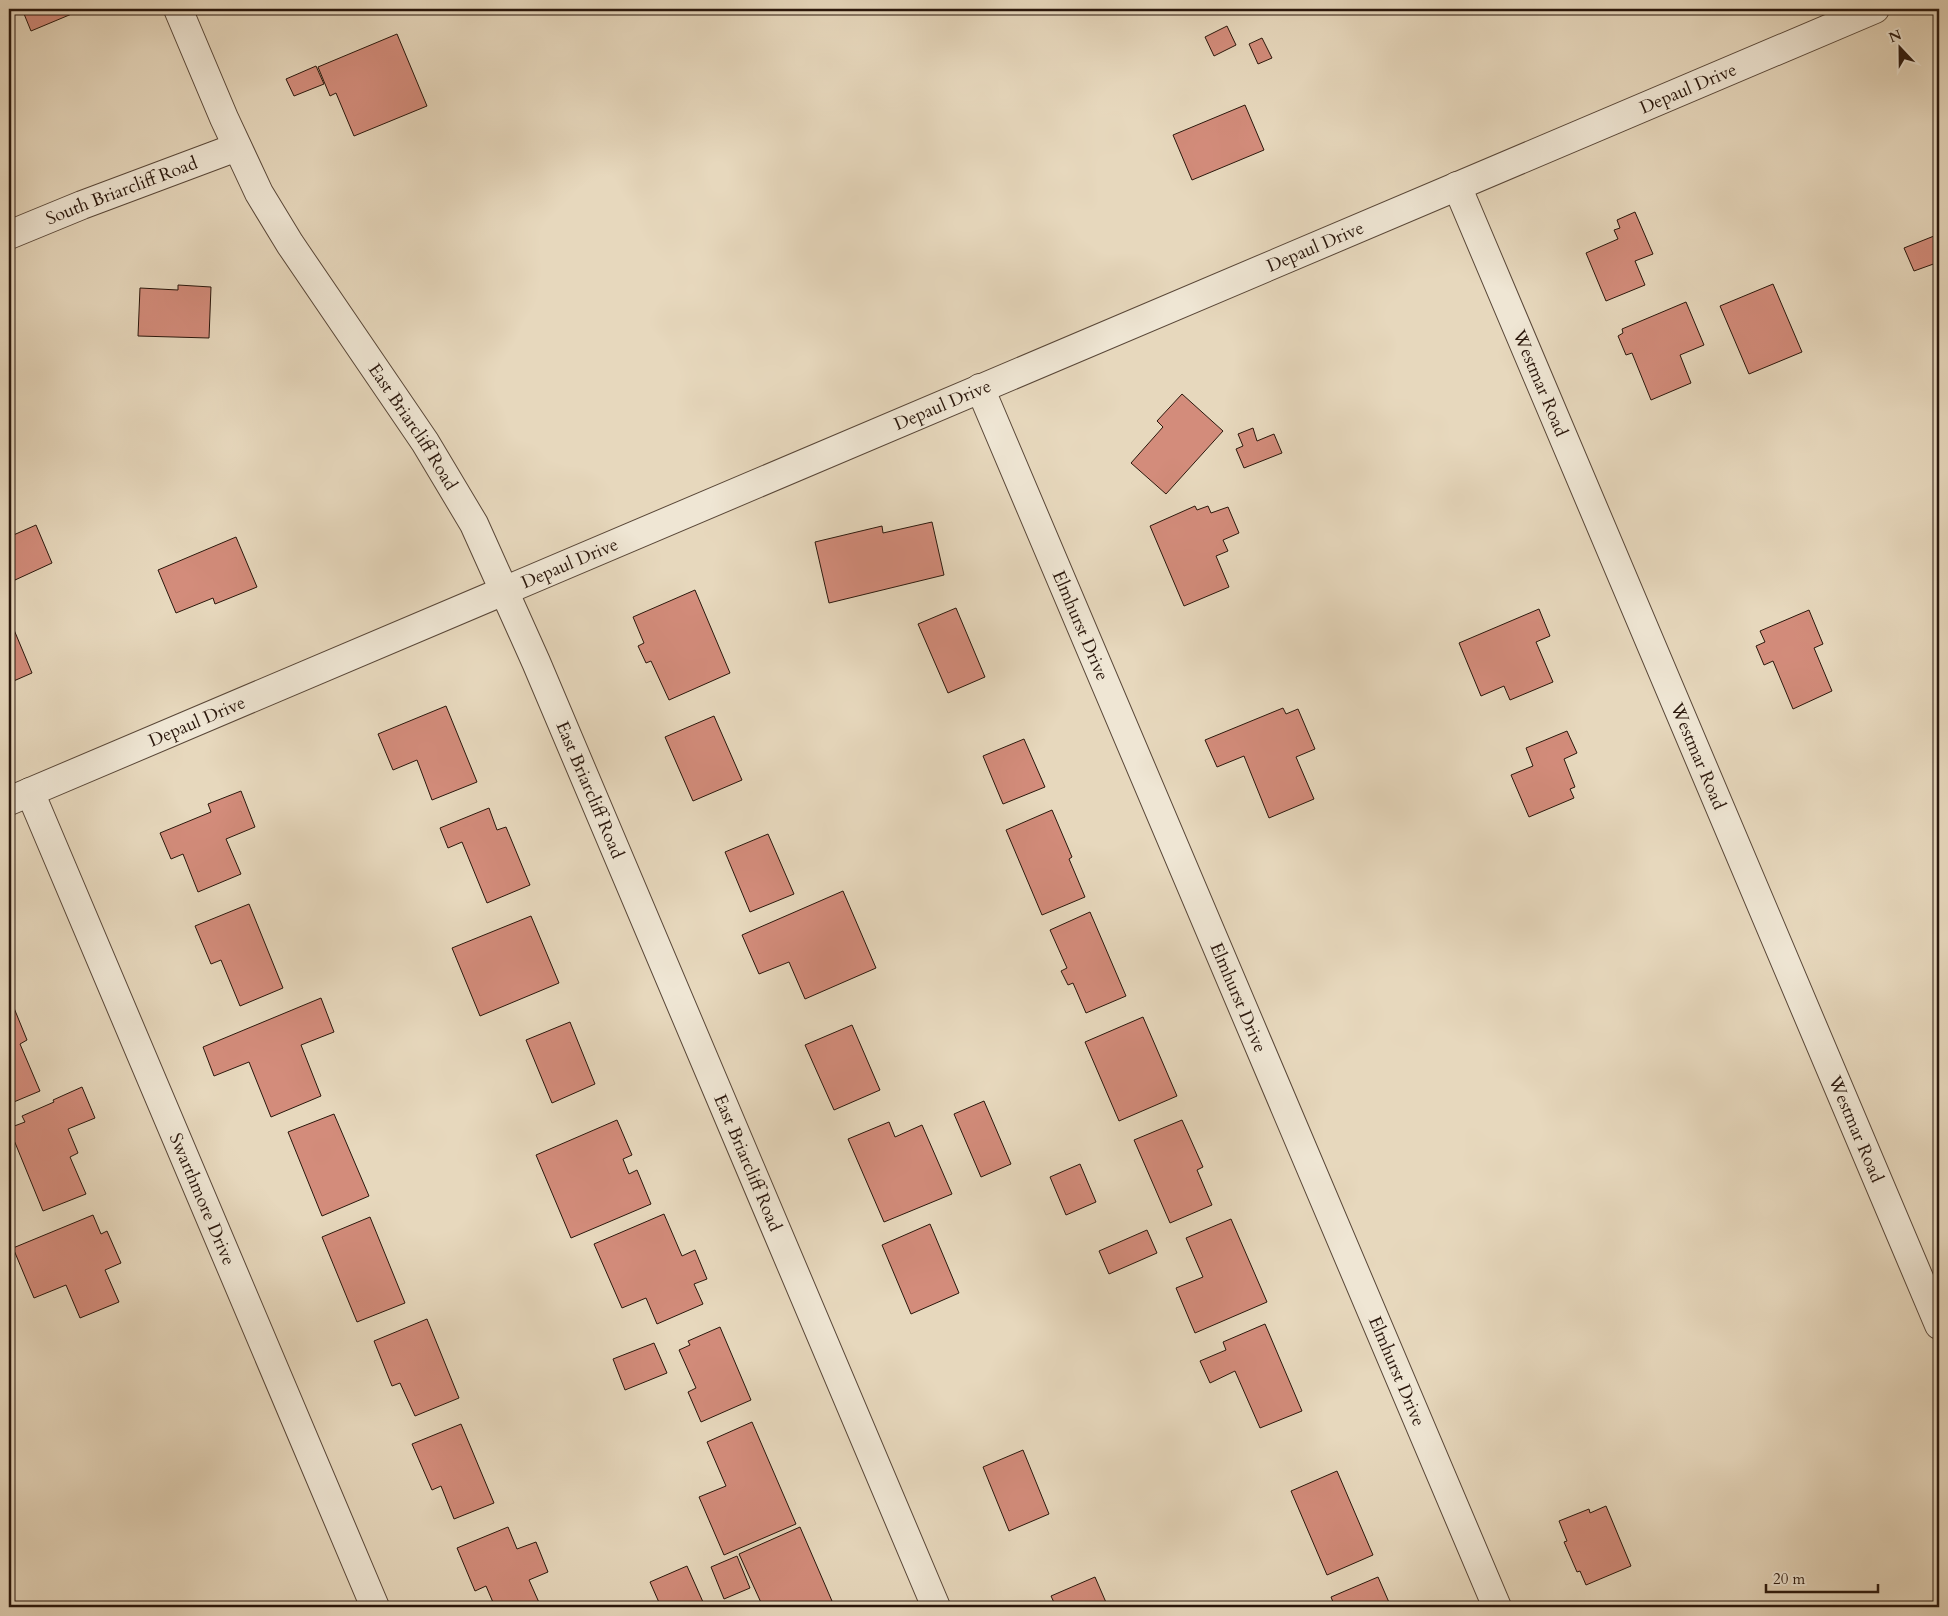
<svg xmlns="http://www.w3.org/2000/svg" width="1948" height="1616" viewBox="0 0 1948 1616" font-family="Cardo,serif">
  <style>
    .building { fill: #d38c7b; stroke: #2a170c }
    .lines { fill: none; stroke-linecap: round; stroke-linejoin: round }
    .street-casing { stroke: #594738; stroke-width: 30 }
    .street { stroke: #efe6d4; stroke-width: 28 }
    .labels { text-anchor: middle; dominant-baseline: central; stroke-width: 4.5; stroke-linejoin: round; paint-order: stroke }
    .street-label { font-size: 18px; fill: #2a170c; stroke: #efe6d4 }
  </style>
  <rect width="100%" height="100%" fill="#e7d8bd"/>
  <filter id="stains"><feTurbulence type="fractalNoise" baseFrequency=".004" numOctaves="4"/><feColorMatrix values="0 0 0 0 .2 0 0 0 0 .09 0 0 0 0 .02 0 0 0 .5 -.17"/></filter>
  <radialGradient id="worn" r=".72"><stop offset=".6" stop-color="#630" stop-opacity="0"/><stop offset="1" stop-color="#630" stop-opacity=".3"/></radialGradient>
  <!-- building -->
  <g class="building">
    <polygon points="22,9 72,9 74,13 31,31"/>
    <polygon points="1227,26 1236,45 1214,56 1205,37"/>
    <polygon points="397,34 427,106 354,136 336,93 330,96 318,67"/>
    <polygon points="1262,38 1272,58 1258,64 1249,44"/>
    <polygon points="316,66 324,84 294,96 286,79"/>
    <polygon points="1245,105 1264,150 1192,180 1173,135"/>
    <polygon points="1635,212 1653,254 1635,261 1645,285 1606,301 1586,253 1618,239 1614,230 1620,228 1617,220"/>
    <polygon points="1939,234 1939,262 1914,271 1904,248"/>
    <polygon points="1773,284 1802,352 1749,374 1720,306"/>
    <polygon points="178,285 211,287 209,338 138,336 140,288 178,290"/>
    <polygon points="1686,302 1704,345 1680,355 1691,383 1651,400 1632,353 1626,355 1618,336 1623,333 1622,329"/>
    <polygon points="1182,394 1223,431 1166,494 1131,463 1163,427 1157,421"/>
    <polygon points="1253,428 1257,441 1274,434 1282,453 1244,468 1236,449 1243,446 1238,434"/>
    <polygon points="1195,506 1197,510 1208,506 1211,513 1228,507 1239,533 1223,540 1228,551 1216,556 1229,587 1184,606 1150,526"/>
    <polygon points="932,522 944,575 829,603 815,542 882,526 883,533"/>
    <polygon points="36,525 52,563 15,580 9,566 9,537"/>
    <polygon points="236,537 257,587 215,604 213,598 176,613 158,570"/>
    <polygon points="695,590 730,673 669,700 651,661 646,663 638,646 644,643 633,617"/>
    <polygon points="956,608 985,677 948,693 918,624"/>
    <polygon points="1539,609 1550,636 1536,642 1553,682 1510,700 1504,686 1481,696 1459,643"/>
    <polygon points="1809,610 1823,644 1814,648 1832,691 1793,709 1773,661 1764,665 1756,646 1765,642 1760,631"/>
    <polygon points="12,625 32,673 9,683 9,626"/>
    <polygon points="446,706 477,782 432,800 417,760 393,770 378,734"/>
    <polygon points="1283,708 1286,714 1298,709 1315,749 1296,757 1314,799 1269,818 1244,756 1217,767 1205,740"/>
    <polygon points="714,716 742,780 693,801 665,737"/>
    <polygon points="1567,731 1577,753 1564,759 1575,787 1570,789 1574,798 1529,817 1511,775 1533,766 1526,748"/>
    <polygon points="1024,739 1045,787 1003,804 983,756"/>
    <polygon points="241,791 255,827 226,839 241,874 198,892 183,854 171,859 160,833 211,812 208,804"/>
    <polygon points="489,808 497,830 506,827 530,885 487,903 462,842 448,848 440,828"/>
    <polygon points="1052,810 1072,857 1069,859 1085,897 1042,915 1006,830"/>
    <polygon points="768,834 794,894 750,912 725,852"/>
    <polygon points="843,891 876,968 805,999 789,962 759,974 742,935"/>
    <polygon points="249,904 283,988 240,1006 221,960 211,964 195,926"/>
    <polygon points="1090,912 1126,996 1086,1013 1073,983 1068,985 1061,971 1067,968 1050,930"/>
    <polygon points="531,916 559,983 480,1016 452,948"/>
    <polygon points="321,998 334,1032 301,1045 321,1096 271,1117 249,1062 214,1076 203,1047"/>
    <polygon points="14,1008 27,1040 20,1044 40,1091 9,1104 9,1010"/>
    <polygon points="1143,1017 1177,1096 1119,1121 1085,1042"/>
    <polygon points="570,1022 595,1084 552,1103 526,1040"/>
    <polygon points="852,1025 880,1090 834,1110 805,1045"/>
    <polygon points="82,1087 95,1118 68,1129 78,1153 70,1157 86,1194 43,1211 9,1128 25,1122 22,1116 54,1102 53,1100"/>
    <polygon points="984,1101 1011,1164 981,1177 954,1114"/>
    <polygon points="334,1114 369,1196 322,1216 288,1132"/>
    <polygon points="617,1120 632,1155 623,1159 629,1174 637,1170 651,1204 571,1238 536,1155"/>
    <polygon points="1182,1120 1203,1167 1197,1170 1212,1205 1170,1223 1134,1140"/>
    <polygon points="889,1122 895,1137 922,1125 952,1194 884,1222 848,1139"/>
    <polygon points="1080,1164 1096,1202 1066,1215 1050,1177"/>
    <polygon points="664,1214 682,1256 695,1250 707,1279 694,1284 703,1304 657,1324 646,1298 622,1308 594,1244"/>
    <polygon points="93,1215 101,1234 107,1231 121,1263 105,1270 119,1302 80,1318 66,1285 34,1298 13,1248"/>
    <polygon points="370,1217 405,1303 357,1322 322,1237"/>
    <polygon points="1231,1219 1267,1302 1195,1333 1176,1288 1203,1277 1186,1238"/>
    <polygon points="930,1224 959,1293 911,1314 882,1245"/>
    <polygon points="1147,1230 1157,1253 1109,1274 1099,1251"/>
    <polygon points="427,1319 459,1398 415,1416 400,1383 392,1386 374,1341"/>
    <polygon points="1265,1324 1302,1411 1260,1428 1235,1371 1210,1383 1200,1361 1226,1350 1223,1342"/>
    <polygon points="720,1327 751,1400 701,1422 688,1392 696,1388 679,1350 690,1345 688,1341"/>
    <polygon points="654,1343 667,1373 625,1390 613,1359"/>
    <polygon points="752,1422 796,1524 724,1555 699,1497 726,1486 707,1442"/>
    <polygon points="461,1424 494,1503 454,1519 441,1486 432,1490 412,1444"/>
    <polygon points="1023,1450 1049,1514 1009,1531 983,1467"/>
    <polygon points="1337,1471 1373,1555 1327,1575 1291,1491"/>
    <polygon points="1606,1506 1631,1566 1586,1585 1580,1571 1577,1572 1564,1542 1567,1541 1559,1521 1589,1509 1590,1513"/>
    <polygon points="508,1527 517,1549 536,1542 548,1572 529,1580 541,1607 495,1607 486,1586 475,1591 457,1548"/>
    <polygon points="800,1527 832,1601 819,1607 763,1607 739,1554"/>
    <polygon points="737,1556 750,1588 724,1599 711,1567"/>
    <polygon points="687,1566 703,1602 691,1607 661,1607 650,1582"/>
    <polygon points="1095,1577 1108,1607 1056,1607 1051,1596"/>
    <polygon points="1378,1577 1391,1607 1335,1607 1331,1597"/>
  </g>
  <g class="lines">
    <defs>
      <g id="street">
        <path id="s1" d="M178,9L224,118L259,193L290,244L425,442L474,524L536,662L936,1607"/>
        <path id="s2" d="M1457,186L1939,1325"/>
        <path id="s3" d="M9,235L82,205L237,147"/>
        <path id="s4" d="M980,388L1497,1607"/>
        <path id="s5" d="M30,792L375,1607"/>
        <path id="s6" d="M9,801L1875,9"/>
      </g>
    </defs>
    <!-- street casing -->
    <use href="#street" class="street-casing"/>
    <!-- street -->
    <use href="#street" class="street"/>
  </g>
  <g class="labels">
    <!-- street labels -->
    <g class="street-label">
      <text stroke="none"><textPath href="#s6" startOffset="1824">Depaul Drive</textPath></text>
      <text stroke="none"><textPath href="#s3" startOffset="121">South Briarcliff Road</textPath></text>
      <text stroke="none"><textPath href="#s6" startOffset="1419">Depaul Drive</textPath></text>
      <text stroke="none"><textPath href="#s2" startOffset="214">Westmar Road</textPath></text>
      <text stroke="none"><textPath href="#s6" startOffset="1014">Depaul Drive</textPath></text>
      <text stroke="none"><textPath href="#s1" startOffset="481">East Briarcliff Road</textPath></text>
      <text stroke="none"><textPath href="#s6" startOffset="609">Depaul Drive</textPath></text>
      <text stroke="none"><textPath href="#s4" startOffset="258">Elmhurst Drive</textPath></text>
      <text stroke="none"><textPath href="#s6" startOffset="204">Depaul Drive</textPath></text>
      <text stroke="none"><textPath href="#s2" startOffset="619">Westmar Road</textPath></text>
      <text stroke="none"><textPath href="#s1" startOffset="886">East Briarcliff Road</textPath></text>
      <text stroke="none"><textPath href="#s4" startOffset="662">Elmhurst Drive</textPath></text>
      <text stroke="none"><textPath href="#s2" startOffset="1024">Westmar Road</textPath></text>
      <text stroke="none"><textPath href="#s1" startOffset="1291">East Briarcliff Road</textPath></text>
      <text stroke="none"><textPath href="#s5" startOffset="442">Swarthmore Drive</textPath></text>
      <text stroke="none"><textPath href="#s4" startOffset="1068">Elmhurst Drive</textPath></text>
    </g>
  </g>
  <!-- margin -->
  <rect width="1948" height="1616" fill="none" stroke="#e7d8bd" stroke-width="30"/>
  <rect x="10" y="10" width="1928" height="1596" fill="none" stroke="#2a170c" stroke-width="2.5"/>
  <rect x="15" y="15" width="1918" height="1586" fill="none" stroke="#2a170c"/>
  <!-- north arrow -->
  <g transform="translate(1900 48) rotate(338)" stroke="#efe6d4" stroke-width="4" paint-order="stroke">
  <path d="M0-4L9 19L0 12L-9 19Z" fill="#2a170c"/>
  <text y="-8" font-size="14" font-weight="bold" text-anchor="middle" fill="#2a170c">N</text>
  </g>
  <!-- scale -->
  <path d="M1766 1584v8h112v-8" fill="none" stroke="#2a170c" stroke-width="2.5"/>
  <text x="1773" y="1584" font-size="15" fill="#2a170c" stroke="#efe6d4" stroke-width="4" paint-order="stroke">20 m</text>
  <rect width="100%" height="100%" filter="url(#stains)"/>
  <rect width="100%" height="100%" fill="url(#worn)"/>
</svg>
